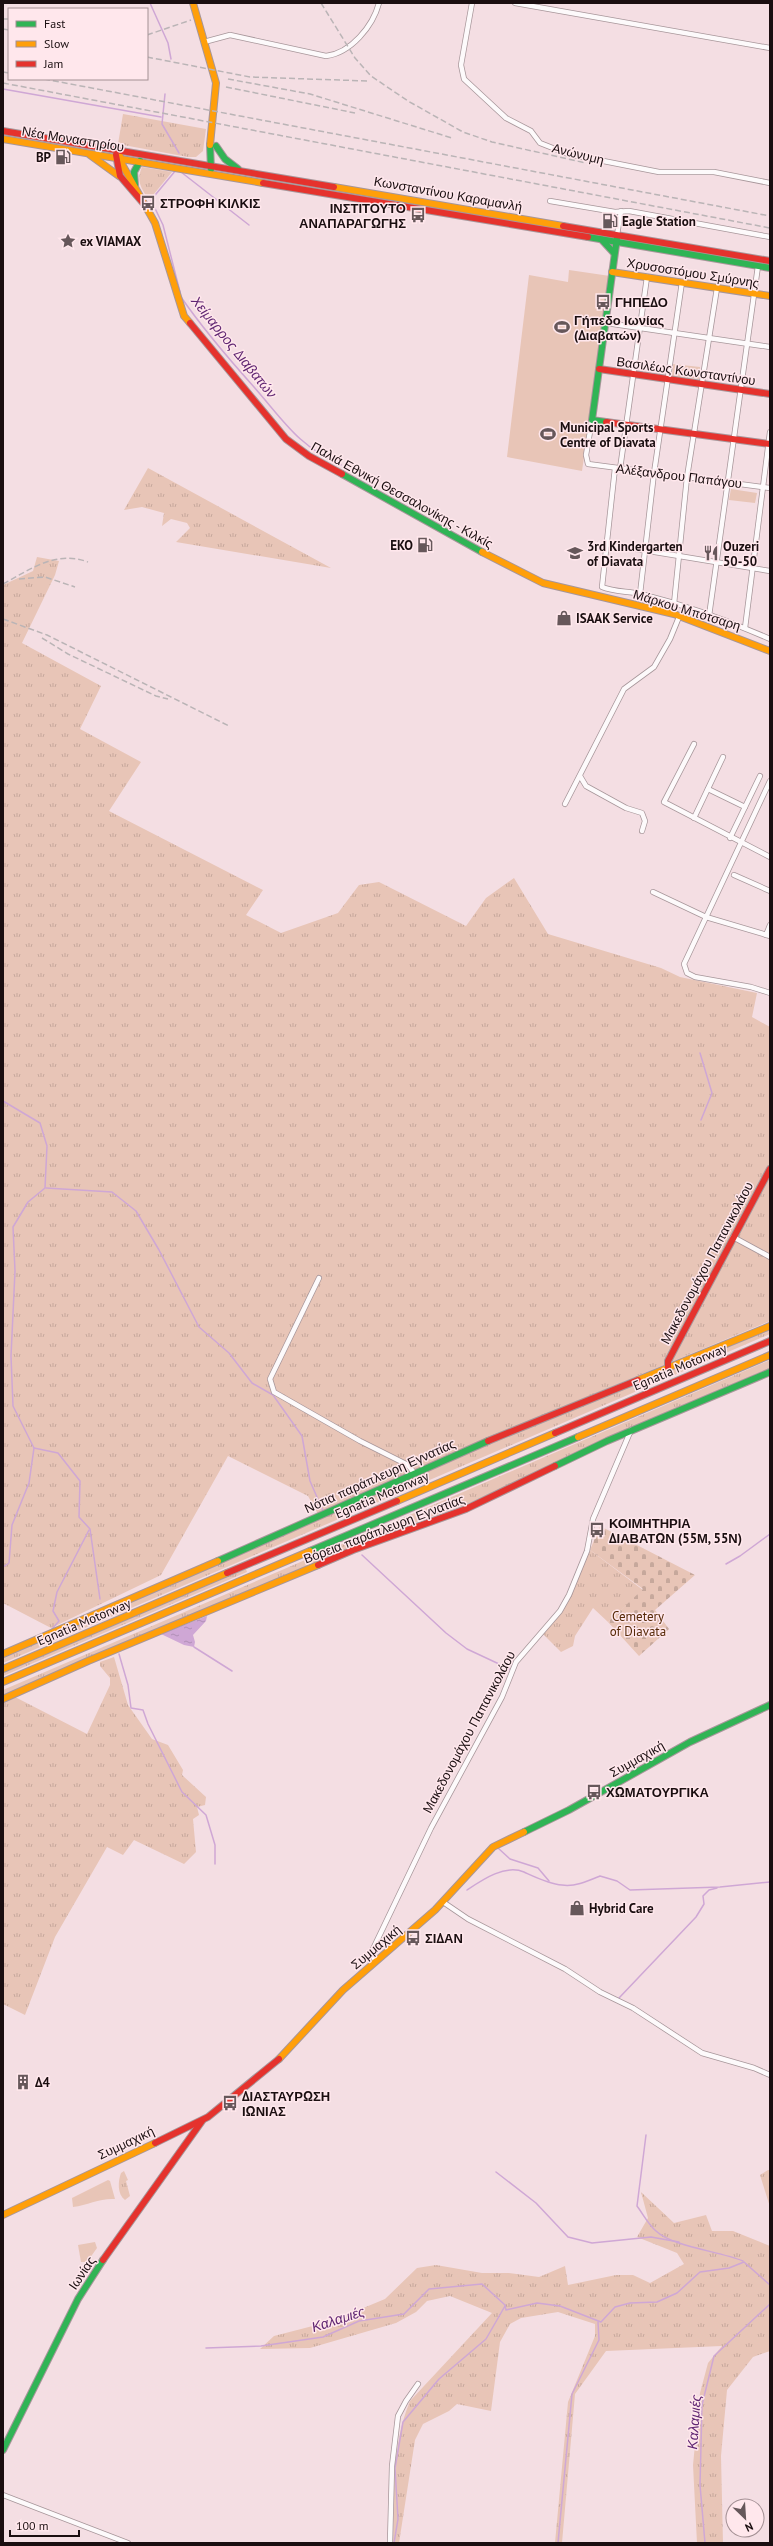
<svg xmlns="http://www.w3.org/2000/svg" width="773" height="2546" viewBox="0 0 773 2546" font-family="'PT Sans',sans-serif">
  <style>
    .grass { fill: url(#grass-tufts) }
    .cemetery { fill: url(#cemetery-stones) }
    .green { fill: #e8c5b7 }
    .water { fill: url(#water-ripples) }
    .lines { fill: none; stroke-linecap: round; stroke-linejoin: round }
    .stream { stroke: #cfa7d5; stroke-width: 1.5 }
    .street-casing { stroke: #a7969a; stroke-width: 6 }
    .fast-casing { stroke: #a7969a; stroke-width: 8 }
    .slow-casing { stroke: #a7969a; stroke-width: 8 }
    .jam-casing { stroke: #a7969a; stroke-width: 8 }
    .street { stroke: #fdfafb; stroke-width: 4.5 }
    .fast { stroke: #30b455; stroke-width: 6 }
    .slow { stroke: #ff9f0a; stroke-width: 6 }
    .jam { stroke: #e5322d; stroke-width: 6 }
    .rail { stroke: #bab4b6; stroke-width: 1.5; stroke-dasharray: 6 3; stroke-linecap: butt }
    .labels { text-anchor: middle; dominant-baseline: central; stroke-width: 3; stroke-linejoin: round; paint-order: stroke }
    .street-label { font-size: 13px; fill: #1a0e10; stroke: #ffe7ec }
    .poi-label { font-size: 13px; font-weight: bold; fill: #1a0e10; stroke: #ffe7ec; text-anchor: start }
    .park-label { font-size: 13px; fill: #572a08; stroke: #ffe7ec }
    .water-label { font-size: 14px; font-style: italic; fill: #602672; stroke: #ffe7ec }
  </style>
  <defs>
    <pattern id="grass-tufts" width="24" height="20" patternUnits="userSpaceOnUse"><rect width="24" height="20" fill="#e8c5b7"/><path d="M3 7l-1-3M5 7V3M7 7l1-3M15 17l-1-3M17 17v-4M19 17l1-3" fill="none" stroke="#c6a89c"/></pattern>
    <pattern id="cemetery-stones" width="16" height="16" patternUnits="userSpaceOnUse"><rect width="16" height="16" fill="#e8c5b7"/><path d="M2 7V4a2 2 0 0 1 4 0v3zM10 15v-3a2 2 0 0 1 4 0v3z" fill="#c6a89c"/></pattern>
    <pattern id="water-ripples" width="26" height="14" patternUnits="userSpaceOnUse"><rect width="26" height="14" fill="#cfa7d5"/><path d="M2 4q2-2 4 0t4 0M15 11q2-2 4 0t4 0" fill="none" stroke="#b18fb6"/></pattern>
  </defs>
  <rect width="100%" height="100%" fill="#f4dee3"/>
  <!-- grass -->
  <g class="grass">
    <polygon points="123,114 206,129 203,151 196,157 188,157 118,144"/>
    <path d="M142,167L172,172L149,200C141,188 136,181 142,167Z"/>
    <polygon points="148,468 331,568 176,542 190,528 187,523 171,519 162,526 164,513 142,507 124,510"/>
    <polygon points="37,557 59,561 55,575 22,643 101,686 80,729 141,762 109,811 263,890 246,915 281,933 338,913 359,885 379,882 466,926 486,898 514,878 548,934 661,968 680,977 757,993 752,1017 770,1027 770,1321 480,1441 318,1514 308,1496 228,1456 161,1575 51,1628 3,1603 3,585 33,571"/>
    <polygon points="770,1329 770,1334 3,1663 3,1657 375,1495 491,1442"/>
    <polygon points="770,1360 770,1368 626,1430 472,1502 364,1541 223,1604 3,1695 3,1690"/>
    <polygon points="590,1550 643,1590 608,1622 593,1608 575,1636 573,1646 561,1652 543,1634 563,1609"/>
    <polygon points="246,1569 247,1572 3,1676 3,1673"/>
    <polygon points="114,1657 128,1705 152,1739 168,1745 183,1770 182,1775 206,1797 205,1805 197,1807 199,1815 193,1819 196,1852 184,1864 134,1840 123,1855 107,1847 55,1937 25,2015 3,2004 3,1703 15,1697 87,1734 110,1685 110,1678 100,1666 100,1662"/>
    <polygon points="768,2170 770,2170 770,2207 760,2175"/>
    <path d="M124,2171L128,2180L126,2181L130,2196L125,2200C117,2194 118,2181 121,2173Z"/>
    <path d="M641,2192L674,2223L706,2215L712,2231H733L770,2246V2351L753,2357L727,2390L721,2456L723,2543H697L693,2465L700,2393L708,2363L722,2346L606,2351L575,2394L562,2543H555L568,2402L595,2336V2324L558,2312L521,2318L510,2324L500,2342L491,2411L457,2404L449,2411L423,2424L415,2440L399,2543H393C395,2495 391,2446 410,2401L492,2313L450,2296L427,2301L416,2312L396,2323L310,2348L260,2349L274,2336L332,2321L385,2299L417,2268L436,2265L482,2273H509L539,2277L565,2266L568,2285L616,2275H633L650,2283L684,2264L677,2253L637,2237L648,2218Z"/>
  </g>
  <!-- cemetery -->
  <polygon class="cemetery" points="600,1526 695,1575 655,1610 669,1629 639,1656 608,1622 643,1589 590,1550"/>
  <!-- green -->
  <g class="green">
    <polygon points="569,270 610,276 582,471 507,457 529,275 568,282"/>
    <polygon points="673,364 700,367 699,379 672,376"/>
    <polygon points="731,489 757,493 755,503 729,500"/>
    <path d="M108,2180L110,2181L115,2199C100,2198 88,2205 73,2207L72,2198Z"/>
    <polygon points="95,2242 97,2248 87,2262 81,2262 78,2245"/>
  </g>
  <!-- water -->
  <polygon class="water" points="207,1616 206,1621 193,1635 195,1642 194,1647 184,1645 161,1634"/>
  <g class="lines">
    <!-- stream -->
    <g class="stream">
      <polyline points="150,3 168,43 171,59"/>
      <polyline points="3,89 161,117"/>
      <polyline points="165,94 162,124 179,153"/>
      <polyline points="176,170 151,200 163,225 180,292"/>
      <polyline points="181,172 249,225"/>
      <path d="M181,297C203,329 228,358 254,387C284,421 297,445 341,465"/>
      <polyline points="700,1053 712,1093 701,1120"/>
      <polyline points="3,1101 40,1123 47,1146 45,1188 28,1202 13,1227 15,1271 11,1356 13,1406 34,1448 29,1483 12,1525 9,1563 3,1567"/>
      <polyline points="46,1188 112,1192 136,1211 159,1250 199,1327 229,1353 252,1383 273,1395 302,1436 310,1481 323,1511"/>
      <polyline points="34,1448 58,1453 80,1481 79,1517 90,1529 100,1599"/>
      <polyline points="362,1555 446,1633 467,1649 512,1670"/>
      <polyline points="726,1564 740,1556 770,1534"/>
      <polyline points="52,1629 59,1621 53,1611 57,1592 89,1530"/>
      <polyline points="194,1647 232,1671"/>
      <polyline points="119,1654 128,1685 131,1708 143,1710 148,1724 182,1792 206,1815 215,1845 215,1864"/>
      <polyline points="498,1848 510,1859 538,1868 549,1881"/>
      <path d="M467,1890C482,1880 505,1864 524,1872C535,1877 549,1884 562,1885C575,1887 588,1881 600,1876L617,1881L630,1890L720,1887L770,1882"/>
      <polyline points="619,1998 696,1917 704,1904 703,1896 709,1890 717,1888"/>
      <path d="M646,2135L637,2206C643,2214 648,2224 656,2231C673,2247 719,2251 743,2261"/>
      <polyline points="496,2172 536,2203 568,2237 592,2243 651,2237 679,2242"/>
      <polyline points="206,2348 261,2346 323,2337 359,2321 404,2314 429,2289 482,2284 505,2305 506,2310 537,2303 560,2306 601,2322 615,2307 630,2303 657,2302 677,2293 700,2272 729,2268 744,2262 770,2285"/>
      <polyline points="394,2543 398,2519 395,2468 403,2422 439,2379 486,2339 505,2306"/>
      <polyline points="558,2543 572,2394 599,2340 598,2322"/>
      <polyline points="705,2543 700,2485 702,2405 714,2356 770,2304"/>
    </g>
    <defs>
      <g id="street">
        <polyline points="472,3 461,65 464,79 506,118 531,131 540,143 568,154 659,172 714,172 770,183"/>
        <polyline points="515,3 770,48"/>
        <path d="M204,42L230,35L326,56C351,53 373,26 379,3"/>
        <polyline points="550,201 615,212 629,211 770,237"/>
        <polyline points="617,235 621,211"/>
        <polyline points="606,323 770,347"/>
        <polyline points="592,420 586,455 588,464 770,488"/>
        <path d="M615,468L602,587C614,592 628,591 641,594C685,605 729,621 770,639"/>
        <polyline points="620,469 647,277"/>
        <polyline points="606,544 770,571"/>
        <polyline points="640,594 654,473 682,282"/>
        <polyline points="674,604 687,477 717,288"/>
        <polyline points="709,616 758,266"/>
        <polyline points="745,628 770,432"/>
        <polyline points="694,744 664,802 770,857"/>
        <polyline points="580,776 586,786 626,808 642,813 645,821 642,831"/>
        <polyline points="770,781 684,964 687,973 695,977 751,987 770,993"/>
        <polyline points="708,789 745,807"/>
        <polyline points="565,804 624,689 654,667 670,639 679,617"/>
        <polyline points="694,818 723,757"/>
        <polyline points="730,838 760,776"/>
        <polyline points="734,875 770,891"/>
        <polyline points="653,892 706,917 770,936"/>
        <polyline points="766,935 770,925"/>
        <polyline points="733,1237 770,1257"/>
        <polyline points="319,1278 270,1379 274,1392 360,1441 408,1465 415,1474"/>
        <polyline points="443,1902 468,1919 565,1969 600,1992 633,2008 702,2053 754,2068 770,2075"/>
        <polyline points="375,1961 372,1951 431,1828 502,1697 516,1662 560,1611 569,1595 587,1551 593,1519 631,1430"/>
        <polyline points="3,2495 128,2543"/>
        <polyline points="390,2543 392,2466 398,2416 406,2401 418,2384"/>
      </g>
      <g id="fast">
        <polyline points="210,145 211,169"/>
        <polyline points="216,146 225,159 238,169"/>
        <polyline points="135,185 134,172 140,161"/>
        <polyline points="588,237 770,268"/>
        <polyline points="602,240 614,253"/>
        <polyline points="606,422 592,420 617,238"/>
        <polyline points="342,474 482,552"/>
        <polyline points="555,1466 607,1441 770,1372"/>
        <polyline points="310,1551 578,1437"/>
        <polyline points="218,1561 488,1441"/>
        <polyline points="524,1832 569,1810 690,1742 770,1705"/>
        <polyline points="3,2450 78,2299 103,2260"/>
      </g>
      <g id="slow">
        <polyline points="193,3 216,83 210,145"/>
        <polyline points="3,139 263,183"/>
        <polyline points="90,155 119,176"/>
        <polyline points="120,156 123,166 155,223 184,316 190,323"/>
        <polyline points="334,187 563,226"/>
        <polyline points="612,272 770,296"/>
        <polyline points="482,552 543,583 674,614 770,651"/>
        <polyline points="638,1380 770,1326"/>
        <polyline points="578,1437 770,1355"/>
        <polyline points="397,1501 555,1433"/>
        <polyline points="3,1654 218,1561"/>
        <polyline points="3,1669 227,1573"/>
        <polyline points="3,1682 310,1551"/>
        <polyline points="3,1699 88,1661 318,1565"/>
        <polyline points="279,2059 343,1990 435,1910 493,1847 524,1832"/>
        <polyline points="3,2215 155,2143"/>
      </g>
      <g id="jam">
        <polyline points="3,131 334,187"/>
        <polyline points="116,155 120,176 144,204"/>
        <polyline points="263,183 588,237"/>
        <polyline points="563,226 770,261"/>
        <polyline points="190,323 286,439 309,456 342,474"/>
        <polyline points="599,369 770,394"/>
        <polyline points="606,422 770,444"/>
        <polyline points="668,1369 668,1361 770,1169"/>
        <polyline points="555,1433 770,1341"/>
        <polyline points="488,1441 638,1380"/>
        <polyline points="318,1565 353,1550 466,1509 555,1466"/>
        <polyline points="227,1573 397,1501"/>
        <polyline points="155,2143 208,2117 279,2059"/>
        <polyline points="103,2260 202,2121"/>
      </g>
    </defs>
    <!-- street casing -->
    <use href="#street" class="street-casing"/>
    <!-- fast casing -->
    <use href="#fast" class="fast-casing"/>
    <!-- slow casing -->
    <use href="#slow" class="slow-casing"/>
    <!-- jam casing -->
    <use href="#jam" class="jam-casing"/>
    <!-- street -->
    <use href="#street" class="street"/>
    <!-- fast -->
    <use href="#fast" class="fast"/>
    <!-- slow -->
    <use href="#slow" class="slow"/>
    <!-- jam -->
    <use href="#jam" class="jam"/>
    <!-- rail -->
    <g class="rail">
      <polyline points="321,3 355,58 371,76 408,101 463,132 492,142 586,163"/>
      <polyline points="3,19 9,19"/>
      <polyline points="3,29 9,30"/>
      <polyline points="147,35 191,20"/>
      <polyline points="147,57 250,77 368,81"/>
      <polyline points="3,72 9,73"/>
      <polyline points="44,79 770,216"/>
      <polyline points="228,79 310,94 452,138"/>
      <polyline points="3,83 770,228"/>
      <polyline points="226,87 355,113"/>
      <polyline points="19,579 45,577 75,587"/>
      <path d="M3,584C31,569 56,550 88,562"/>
      <polyline points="3,619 47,635 229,726"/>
      <polyline points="42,638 68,654 156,696 168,699"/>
    </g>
  </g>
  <!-- icons -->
  <defs>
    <symbol id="fuel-bare" viewBox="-9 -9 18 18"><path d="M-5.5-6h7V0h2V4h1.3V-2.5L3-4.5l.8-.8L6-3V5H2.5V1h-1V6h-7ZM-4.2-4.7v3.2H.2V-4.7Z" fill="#66575a" stroke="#ffe7ec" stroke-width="2.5" paint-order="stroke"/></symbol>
    <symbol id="bus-bare" viewBox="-9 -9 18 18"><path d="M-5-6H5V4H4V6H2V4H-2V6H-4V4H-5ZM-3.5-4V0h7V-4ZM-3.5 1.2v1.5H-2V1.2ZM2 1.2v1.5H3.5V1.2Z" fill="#66575a" stroke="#ffe7ec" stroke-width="2.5" paint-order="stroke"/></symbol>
    <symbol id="sight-bare" viewBox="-9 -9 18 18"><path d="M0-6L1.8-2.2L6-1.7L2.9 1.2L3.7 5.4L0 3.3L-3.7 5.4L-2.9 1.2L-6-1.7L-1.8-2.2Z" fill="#66575a" stroke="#ffe7ec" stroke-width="2.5" paint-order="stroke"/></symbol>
    <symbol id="stadium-bare" viewBox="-9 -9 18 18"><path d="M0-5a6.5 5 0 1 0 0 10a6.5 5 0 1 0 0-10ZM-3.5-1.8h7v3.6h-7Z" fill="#66575a" stroke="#ffe7ec" stroke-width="2.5" paint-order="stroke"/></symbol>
    <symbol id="school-bare" viewBox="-9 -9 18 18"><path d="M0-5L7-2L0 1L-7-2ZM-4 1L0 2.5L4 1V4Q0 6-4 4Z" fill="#66575a" stroke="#ffe7ec" stroke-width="2.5" paint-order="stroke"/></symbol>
    <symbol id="restaurant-bare" viewBox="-9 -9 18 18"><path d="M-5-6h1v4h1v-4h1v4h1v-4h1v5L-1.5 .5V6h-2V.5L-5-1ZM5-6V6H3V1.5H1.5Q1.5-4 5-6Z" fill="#66575a" stroke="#ffe7ec" stroke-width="2.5" paint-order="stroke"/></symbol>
    <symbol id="shop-bare" viewBox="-9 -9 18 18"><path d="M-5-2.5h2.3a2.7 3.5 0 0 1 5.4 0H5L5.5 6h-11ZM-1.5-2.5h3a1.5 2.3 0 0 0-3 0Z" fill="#66575a" stroke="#ffe7ec" stroke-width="2.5" paint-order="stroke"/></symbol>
    <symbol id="building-bare" viewBox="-9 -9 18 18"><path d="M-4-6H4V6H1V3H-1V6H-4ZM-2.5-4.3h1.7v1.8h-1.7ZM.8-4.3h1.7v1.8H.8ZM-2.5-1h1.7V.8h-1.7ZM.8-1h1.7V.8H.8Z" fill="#66575a" stroke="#ffe7ec" stroke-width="2.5" paint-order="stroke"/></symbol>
  </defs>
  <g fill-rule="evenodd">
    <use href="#fuel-bare" x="52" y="146" width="22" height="22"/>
    <use href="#bus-bare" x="137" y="192" width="22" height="22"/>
    <use href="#bus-bare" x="407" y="204" width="22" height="22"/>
    <use href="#fuel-bare" x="599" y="210" width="22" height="22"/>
    <use href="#sight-bare" x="57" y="230" width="22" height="22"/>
    <use href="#bus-bare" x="592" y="291" width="22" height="22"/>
    <use href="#stadium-bare" x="551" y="316" width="22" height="22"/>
    <use href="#stadium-bare" x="537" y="423" width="22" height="22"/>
    <use href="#fuel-bare" x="414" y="534" width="22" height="22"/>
    <use href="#school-bare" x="564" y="542" width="22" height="22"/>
    <use href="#restaurant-bare" x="700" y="542" width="22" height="22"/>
    <use href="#shop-bare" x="553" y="607" width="22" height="22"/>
    <use href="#bus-bare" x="586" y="1519" width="22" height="22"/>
    <use href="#bus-bare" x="583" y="1781" width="22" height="22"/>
    <use href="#shop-bare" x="566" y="1897" width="22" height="22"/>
    <use href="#bus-bare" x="402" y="1927" width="22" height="22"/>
    <use href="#building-bare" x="12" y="2071" width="22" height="22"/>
    <use href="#bus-bare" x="219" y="2092" width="22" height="22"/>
  </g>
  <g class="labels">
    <!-- street labels -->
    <g class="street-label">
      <text transform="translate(73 139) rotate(9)">Νέα Μοναστηρίου</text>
      <text transform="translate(578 154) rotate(14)">Ανώνυμη</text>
      <text transform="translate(448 194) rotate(10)">Κωνσταντίνου Καραμανλή</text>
      <text transform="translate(693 273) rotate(9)">Χρυσοστόμου Σμύρνης</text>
      <text transform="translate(686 371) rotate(8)">Βασιλέως Κωνσταντίνου</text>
      <text transform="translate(679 476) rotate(7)">Αλέξανδρου Παπάγου</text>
      <text transform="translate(402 495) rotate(29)">Παλιά Εθνική Θεσσαλονίκης - Κιλκίς</text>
      <text transform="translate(687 610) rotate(17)">Μάρκου Μπότσαρη</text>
      <text transform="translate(707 1263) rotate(-62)">Μακεδονομάχου Παπανικολάου</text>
      <text transform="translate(680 1367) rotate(-23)">Egnatia Motorway</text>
      <text transform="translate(380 1476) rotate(-24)">Νότια παράπλευρη Εγνατίας</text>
      <text transform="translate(382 1495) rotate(-23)">Egnatia Motorway</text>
      <text transform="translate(384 1529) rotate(-21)">Βόρεια παράπλευρη Εγνατίας</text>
      <text transform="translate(84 1622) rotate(-23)">Egnatia Motorway</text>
      <text transform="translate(469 1732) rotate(-62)">Μακεδονομάχου Παπανικολάου</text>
      <text transform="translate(637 1759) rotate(-29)">Συμμαχική</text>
      <text transform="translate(376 1947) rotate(-40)">Συμμαχική</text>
      <text transform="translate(126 2143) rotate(-25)">Συμμαχική</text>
      <text transform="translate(82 2273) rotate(-56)">Ιωνίας</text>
    </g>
    <!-- poi labels -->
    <g class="poi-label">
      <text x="51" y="157" text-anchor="end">BP</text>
      <text x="160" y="203">ΣΤΡΟΦΗ ΚΙΛΚΙΣ</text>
      <text x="406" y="208" text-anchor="end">ΙΝΣΤΙΤΟΥΤΟ<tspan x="406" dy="15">ΑΝΑΠΑΡΑΓΩΓΗΣ</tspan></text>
      <text x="622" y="221">Eagle Station</text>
      <text x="80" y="241">ex VIAMAX</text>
      <text x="615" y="302">ΓΗΠΕΔΟ</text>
      <text x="574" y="320">Γήπεδο Ιωνίας<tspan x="574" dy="15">(Διαβατών)</tspan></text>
      <text x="560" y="427">Municipal Sports<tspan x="560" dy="15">Centre of Diavata</tspan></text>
      <text x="413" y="545" text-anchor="end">EKO</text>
      <text x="587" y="546">3rd Kindergarten<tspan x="587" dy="15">of Diavata</tspan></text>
      <text x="723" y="546">Ouzeri<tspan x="723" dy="15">50-50</tspan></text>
      <text x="576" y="618">ISAAK Service</text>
      <text x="609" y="1523">ΚΟΙΜΗΤΗΡΙΑ<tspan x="609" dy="15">ΔΙΑΒΑΤΩΝ (55Μ, 55Ν)</tspan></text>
      <text x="606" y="1792">ΧΩΜΑΤΟΥΡΓΙΚΑ</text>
      <text x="589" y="1908">Hybrid Care</text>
      <text x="425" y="1938">ΣΙΔΑΝ</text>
      <text x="35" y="2082">Δ4</text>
      <text x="242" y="2096">ΔΙΑΣΤΑΥΡΩΣΗ<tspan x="242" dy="15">ΙΩΝΙΑΣ</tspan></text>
    </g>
    <!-- park labels -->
    <g class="park-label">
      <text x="638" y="1616">Cemetery<tspan x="638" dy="15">of Diavata</tspan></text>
    </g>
    <!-- water labels -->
    <g class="water-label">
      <text transform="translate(234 347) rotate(51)">Χείμαρρος Διαβατών</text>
      <text transform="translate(338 2319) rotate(-18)">Καλαμιές</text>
      <text transform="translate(694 2422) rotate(-86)">Καλαμιές</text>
    </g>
  </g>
  <!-- border -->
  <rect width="773" height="2546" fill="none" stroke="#1a0e10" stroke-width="8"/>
  <!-- legend -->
  <rect x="8" y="8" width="140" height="72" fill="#ffe7ec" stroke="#a39094"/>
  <rect x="16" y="21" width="20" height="6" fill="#30b455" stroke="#a39094"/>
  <text x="44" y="28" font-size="12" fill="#1a0e10">Fast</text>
  <rect x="16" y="41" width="20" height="6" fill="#ff9f0a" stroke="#a39094"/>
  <text x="44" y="48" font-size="12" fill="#1a0e10">Slow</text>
  <rect x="16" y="61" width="20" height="6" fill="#e5322d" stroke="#a39094"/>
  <text x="44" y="68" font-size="12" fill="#1a0e10">Jam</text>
  <!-- north arrow -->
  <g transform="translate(745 2518) rotate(155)"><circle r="19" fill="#ffe7ec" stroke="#a39094"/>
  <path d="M0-3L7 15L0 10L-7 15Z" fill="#66575a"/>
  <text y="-6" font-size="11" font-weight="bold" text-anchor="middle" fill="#1a0e10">N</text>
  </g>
  <!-- scale -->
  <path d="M10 2530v6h69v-6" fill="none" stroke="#1a0e10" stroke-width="2"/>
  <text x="16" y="2530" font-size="12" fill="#1a0e10" stroke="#ffe7ec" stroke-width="3" paint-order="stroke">100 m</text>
</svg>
